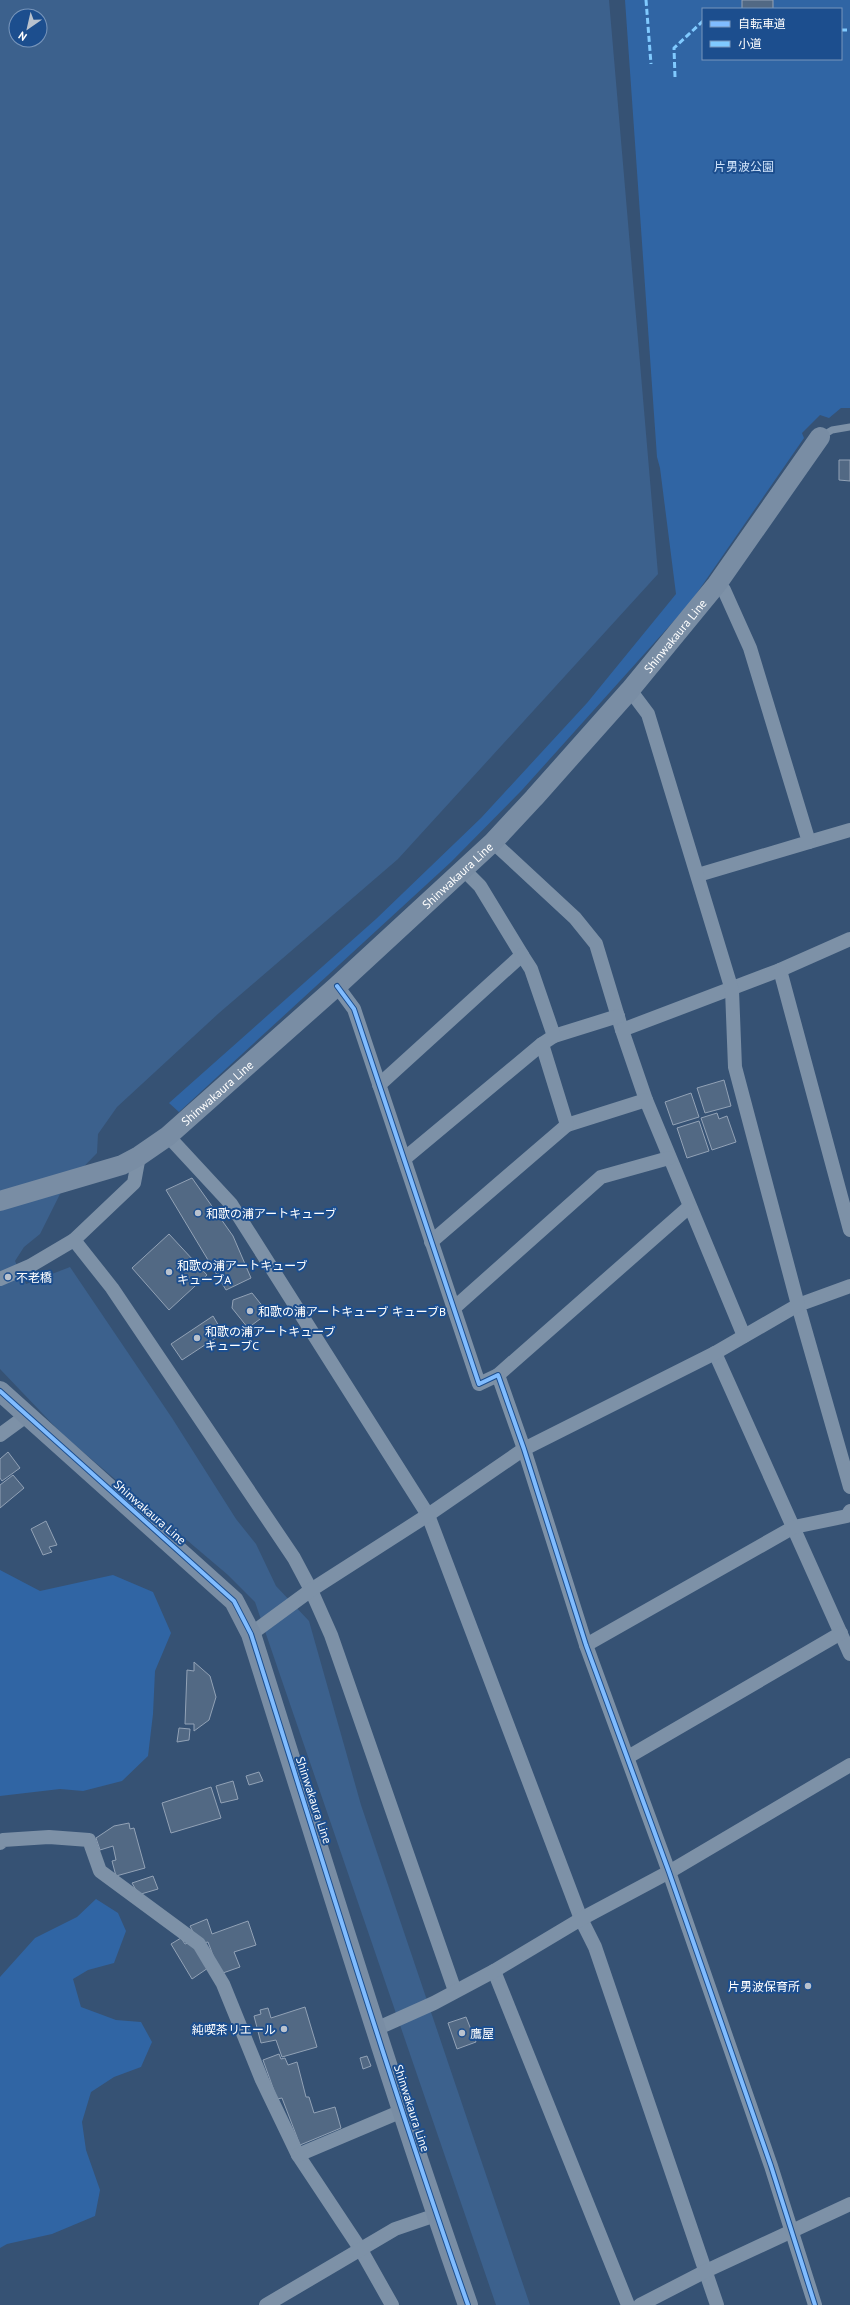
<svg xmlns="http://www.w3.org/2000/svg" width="850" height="2305" viewBox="0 0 850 2305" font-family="'PT Sans','Noto Sans JP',sans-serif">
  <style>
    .green { fill: #3065a4; fill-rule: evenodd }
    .water { fill: #3c618d; fill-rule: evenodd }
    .building { fill: #526984; stroke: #92a2b6 }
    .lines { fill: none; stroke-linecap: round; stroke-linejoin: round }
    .service { stroke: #7d91a7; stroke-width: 7 }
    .minor { stroke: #7d91a7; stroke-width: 14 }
    .secondary { stroke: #798da4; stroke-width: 20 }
    .quiet { stroke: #80caff; stroke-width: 3; stroke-dasharray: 6 3; stroke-linecap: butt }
    .cycleway-casing { stroke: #1c4e8e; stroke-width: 6 }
    .cycleway { stroke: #80bcff; stroke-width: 4 }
    .poi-dot { fill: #b9c2ce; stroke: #1c4e8e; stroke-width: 1.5 }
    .labels { text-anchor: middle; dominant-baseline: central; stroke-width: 4; stroke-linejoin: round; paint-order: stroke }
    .park-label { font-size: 12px; fill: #cfe3fa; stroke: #1c4e8e }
    .street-label { font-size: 12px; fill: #fff; stroke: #1c4e8e }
    .poi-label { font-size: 12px; fill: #fff; stroke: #1c4e8e; text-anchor: start }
  </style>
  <rect width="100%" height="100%" fill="#365274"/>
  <!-- green -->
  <g class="green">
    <path d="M625,0H850V408H841L829,418L820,415L802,433L804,438L690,603L522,790L451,862L179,1112L169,1103L376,919L481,818L587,703L676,594L660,468L657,457ZM703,9H841V59H703Z"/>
    <polygon points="0,1570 40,1591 113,1575 153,1592 171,1633 155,1671 153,1714 148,1756 122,1781 83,1791 60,1789 0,1796"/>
    <polygon points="96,1899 118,1913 126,1931 114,1963 88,1970 73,1979 81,2007 116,2020 141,2022 152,2042 141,2067 114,2077 91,2092 82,2122 86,2150 100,2190 95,2216 52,2234 7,2244 0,2248 0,1977 35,1938 77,1917"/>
  </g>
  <!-- water -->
  <path class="water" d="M0,0H609L658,574L398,859L219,1013L117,1107L98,1134L97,1153L63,1188L40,1234L24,1247L15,1261L26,1284L70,1267L172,1418L236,1519L256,1544L276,1586L309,1621L361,1805L530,2305H496L255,1602L228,1575L63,1435L0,1369ZM16,16H40V40H16Z"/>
  <!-- building -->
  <g class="building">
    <rect x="742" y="0" width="31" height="9"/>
    <polygon points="839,460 850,460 850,481 839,480"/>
    <polygon points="724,1080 731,1106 705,1113 697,1088"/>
    <polygon points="691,1093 699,1117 673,1125 665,1102"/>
    <polygon points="717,1113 719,1119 727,1116 736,1142 712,1150 701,1118"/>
    <polygon points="699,1121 709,1151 687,1158 677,1128"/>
    <polygon points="192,1178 233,1236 251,1278 226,1290 166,1190"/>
    <polygon points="169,1234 207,1275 169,1310 132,1268"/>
    <polygon points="252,1293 268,1313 248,1328 232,1308 233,1300"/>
    <polygon points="213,1316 223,1333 182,1360 171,1344"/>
    <polygon points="8,1452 20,1468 2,1481 0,1478 0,1459"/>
    <polygon points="13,1475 24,1488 0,1508 0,1485"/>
    <polygon points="46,1521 57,1545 49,1547 52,1552 43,1555 31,1529"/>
    <polygon points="194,1662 210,1676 216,1697 209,1720 194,1731 194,1724 185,1724 187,1670 194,1671"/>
    <polygon points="179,1728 190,1729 189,1740 177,1742"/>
    <polygon points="259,1772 263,1781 249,1785 246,1776"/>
    <polygon points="233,1781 238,1799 221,1803 216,1786"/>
    <polygon points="211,1787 221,1818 171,1833 162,1803"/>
    <polygon points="129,1823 130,1829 134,1828 145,1868 116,1876 112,1861 116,1860 113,1846 100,1850 96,1838 114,1826"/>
    <polygon points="153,1876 158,1889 141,1894 136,1890 132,1883"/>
    <polygon points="207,1919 212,1934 248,1921 256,1945 234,1952 240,1967 220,1974 208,1942 203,1943 193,1932 190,1926"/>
    <polygon points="181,1938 185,1944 188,1943 195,1948 208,1968 192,1979 171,1944"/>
    <polygon points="305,2007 317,2047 282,2057 276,2040 261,2043 254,2016 261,2014 260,2010 268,2008 271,2018"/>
    <polygon points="466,2017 476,2042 457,2049 448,2023"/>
    <polygon points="279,2054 281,2059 285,2058 288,2065 297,2062 306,2097 309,2097 314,2113 335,2107 341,2128 300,2145 282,2098 277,2099 263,2060"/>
    <polygon points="367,2056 371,2066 363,2069 360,2058"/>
  </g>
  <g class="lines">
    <!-- service -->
    <polyline class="service" points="822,436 832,430 850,427"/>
    <!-- minor -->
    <g class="minor">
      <polyline points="493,842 575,918 596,944 622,1030"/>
      <polyline points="809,842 850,830"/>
      <polyline points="698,875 809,842 750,648 724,590 717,584"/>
      <polyline points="780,970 850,939"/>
      <polyline points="337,986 354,1009 479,1384 498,1375 524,1449 586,1645 669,1872 771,2166 815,2305"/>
      <polyline points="554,1036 618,1016"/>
      <polyline points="379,1085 522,955 480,886 463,869"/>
      <polyline points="646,1100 622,1030 780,970 850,1230"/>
      <polyline points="567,1125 646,1100 744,1336"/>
      <polyline points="168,1136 231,1204 428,1515 581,1919 595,1947 717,2305"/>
      <polyline points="404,1159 542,1044"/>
      <polyline points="74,1240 134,1183 139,1156"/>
      <polyline points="431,1242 567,1125 542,1044 554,1036 531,969 522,955"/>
      <polyline points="0,1279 30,1266 74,1240 112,1288 294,1558 311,1590 331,1635 455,1991"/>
      <polyline points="850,1286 798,1305 850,1487"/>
      <polyline points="454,1308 601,1177 669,1158"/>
      <polyline points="715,1353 850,1654"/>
      <polyline points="498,1375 689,1207"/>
      <polyline points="0,1435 26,1416"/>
      <polyline points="251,1634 311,1590 428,1515 524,1449 715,1353 798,1305 735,1067 732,990 648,714 630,690"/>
      <polyline points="586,1645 794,1527 847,1516 850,1511"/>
      <polyline points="628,1757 841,1633"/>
      <polyline points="0,1843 3,1840 49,1837 89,1840 100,1871 199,1944 223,1984 262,2080 298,2155 361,2250 392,2305"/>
      <polyline points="494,1971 628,2305"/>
      <polyline points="376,2029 434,2003 494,1971 581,1919 669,1872 850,1765"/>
      <polyline points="298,2155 402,2111"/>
      <polyline points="266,2305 395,2229 436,2215"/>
      <polyline points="640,2305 706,2271 850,2204"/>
    </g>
    <!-- secondary -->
    <g class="secondary">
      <path id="s1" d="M0,1201L122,1165L139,1156L168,1136L337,986L493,842L534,798L630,690L717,584L820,437"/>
      <path d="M0,1391L234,1601L251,1634C322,1858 390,2083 468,2305"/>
    </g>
    <!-- quiet -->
    <g class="quiet">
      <polyline points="646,0 651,64"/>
      <polyline points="841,30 850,30"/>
      <polyline points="675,77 674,48 703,21"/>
    </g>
    <defs>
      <g id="cycleway">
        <polyline points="337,986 354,1009 479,1384 498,1375 524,1449 586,1645 669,1872 771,2166 815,2305"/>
        <path d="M0,1391L234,1601L251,1634C322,1858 390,2083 468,2305"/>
      </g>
    </defs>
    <!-- cycleway casing -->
    <use href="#cycleway" class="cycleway-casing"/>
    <!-- cycleway -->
    <use href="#cycleway" class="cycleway"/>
  </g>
  <!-- markers -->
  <g class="poi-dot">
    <circle cx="198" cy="1213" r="4"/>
    <circle cx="169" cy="1272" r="4"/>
    <circle cx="8" cy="1277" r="4"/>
    <circle cx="250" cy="1311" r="4"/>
    <circle cx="197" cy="1338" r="4"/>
    <circle cx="808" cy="1986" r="4"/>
    <circle cx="284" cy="2029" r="4"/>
    <circle cx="462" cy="2033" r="4"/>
  </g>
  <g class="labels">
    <!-- park labels -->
    <g class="park-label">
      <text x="744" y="166">片男波公園</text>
    </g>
    <!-- street labels -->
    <g class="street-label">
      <text stroke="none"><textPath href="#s1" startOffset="895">Shinwakaura Line</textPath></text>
      <text stroke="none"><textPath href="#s1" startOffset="571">Shinwakaura Line</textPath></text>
      <text stroke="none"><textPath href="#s1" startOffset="247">Shinwakaura Line</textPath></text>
      <text transform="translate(150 1512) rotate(41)">Shinwakaura Line</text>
      <text transform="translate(314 1800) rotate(72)">Shinwakaura Line</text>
      <text transform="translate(412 2108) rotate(72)">Shinwakaura Line</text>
    </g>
    <!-- poi labels -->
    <g class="poi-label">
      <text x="206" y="1213">和歌の浦アートキューブ</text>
      <text x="177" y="1265">和歌の浦アートキューブ<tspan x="177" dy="14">キューブA</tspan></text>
      <text x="16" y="1277">不老橋</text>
      <text x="258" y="1311">和歌の浦アートキューブ キューブB</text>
      <text x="205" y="1331">和歌の浦アートキューブ<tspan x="205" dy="14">キューブC</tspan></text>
      <text x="800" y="1986" text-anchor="end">片男波保育所</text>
      <text x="276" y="2029" text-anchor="end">純喫茶リエール</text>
      <text x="470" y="2033">鷹屋</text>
    </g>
  </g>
  <!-- legend -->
  <rect x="702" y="8" width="140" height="52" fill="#1c4e8e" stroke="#7795bb"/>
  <rect x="710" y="21" width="20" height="6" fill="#80bcff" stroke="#7795bb"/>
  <text x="738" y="28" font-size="12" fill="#ffffff">自転車道</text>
  <rect x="710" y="41" width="20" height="6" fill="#80caff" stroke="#7795bb"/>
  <text x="738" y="48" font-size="12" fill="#ffffff">小道</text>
  <!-- north arrow -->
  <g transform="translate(28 28) rotate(214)"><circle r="19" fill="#1c4e8e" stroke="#7795bb"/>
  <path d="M0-3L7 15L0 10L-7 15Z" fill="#b9c2ce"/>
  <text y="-6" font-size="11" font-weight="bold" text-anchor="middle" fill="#ffffff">N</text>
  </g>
</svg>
